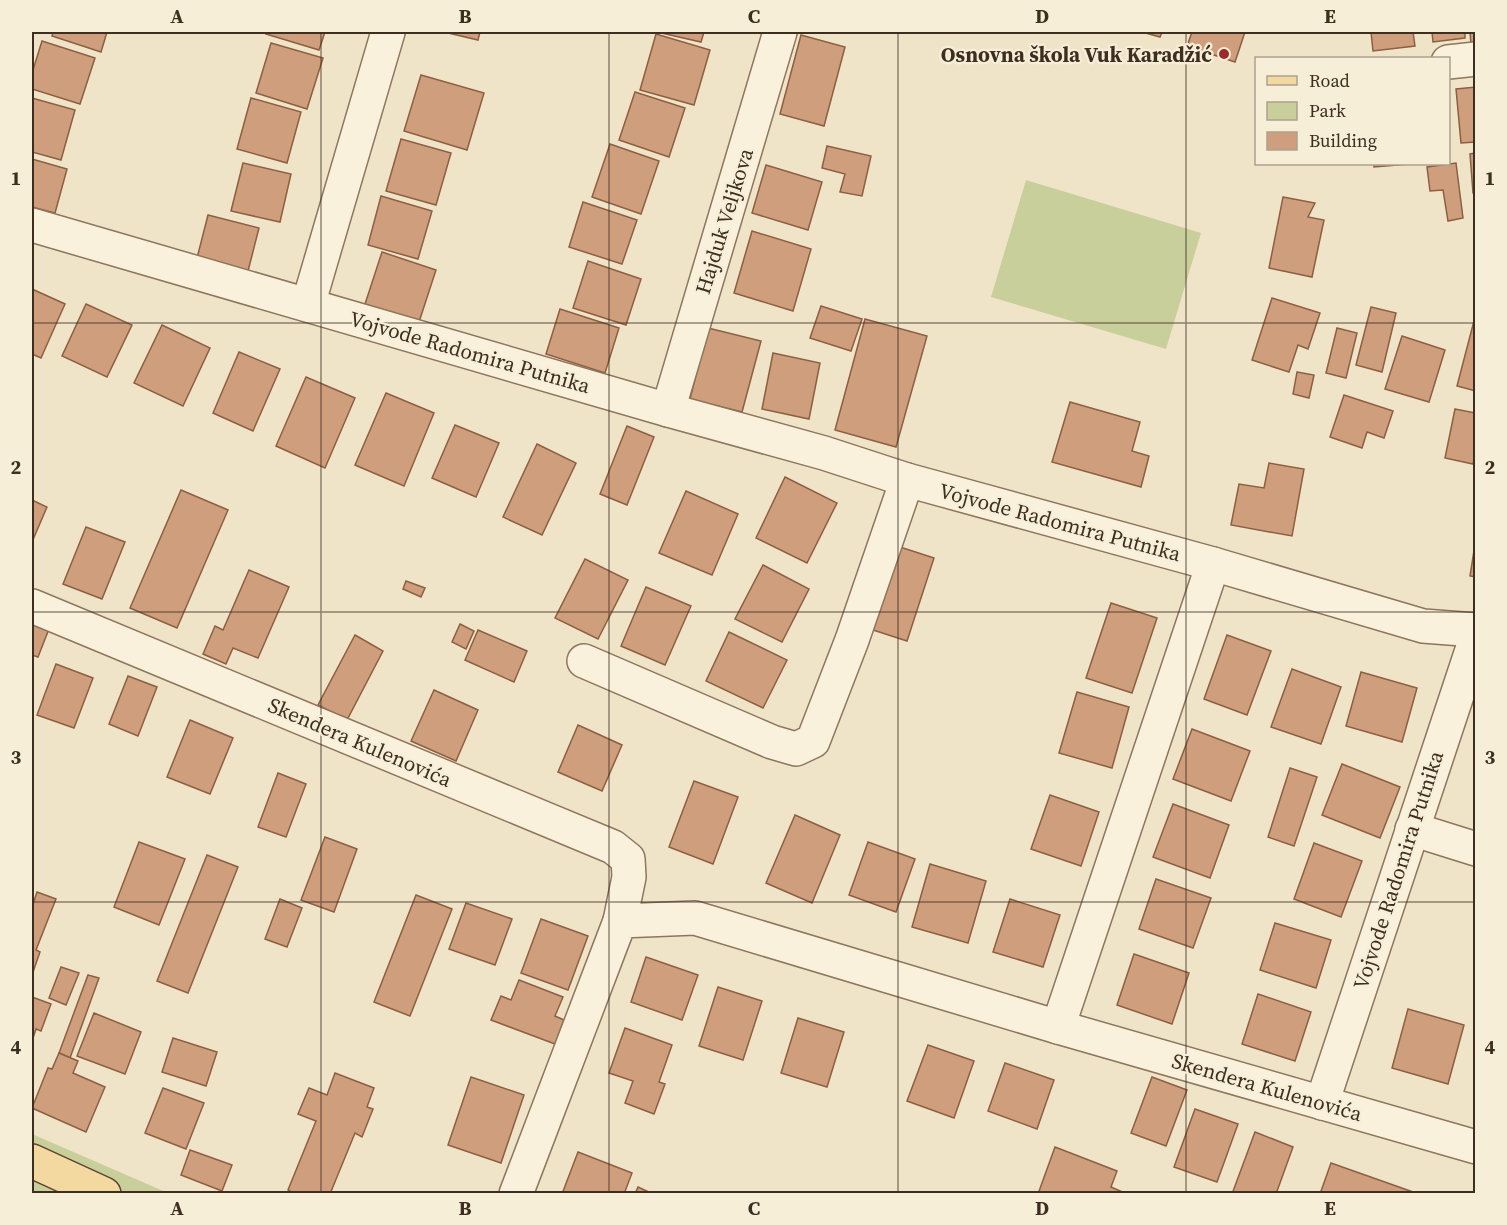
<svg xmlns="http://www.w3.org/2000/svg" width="1507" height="1225" viewBox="0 0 1507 1225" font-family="'Source Serif 4',serif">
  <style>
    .green { fill: #c9cf9b }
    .building { fill: #cf9f7d; stroke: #8d5f41; stroke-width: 1.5 }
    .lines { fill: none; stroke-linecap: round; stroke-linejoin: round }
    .minor-casing { stroke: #8d765c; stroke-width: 36 }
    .major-casing { stroke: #5b4430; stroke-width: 36 }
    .minor { stroke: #faf1dc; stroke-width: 33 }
    .major { stroke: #f3d9a0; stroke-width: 33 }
    .grid { fill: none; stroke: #3d2e20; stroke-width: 1.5; stroke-opacity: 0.55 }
    .poi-dot { fill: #9e2a2b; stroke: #f7eed8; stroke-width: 2 }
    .labels { text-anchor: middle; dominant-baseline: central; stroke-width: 4.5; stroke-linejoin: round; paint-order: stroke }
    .poi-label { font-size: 21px; font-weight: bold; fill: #3d2e20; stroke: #f7eed8; text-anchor: end }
    .street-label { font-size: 21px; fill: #3d2e20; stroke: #f7eed8 }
    .neatline { fill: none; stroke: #3d2e20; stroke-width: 2 }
    .grid-label { font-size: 20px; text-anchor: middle; font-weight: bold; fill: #3d2e20 }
  </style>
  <rect width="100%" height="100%" fill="#f0e4c8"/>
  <!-- green -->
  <g class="green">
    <polygon points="1026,180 1201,233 1166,349 991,297"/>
    <polygon points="32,1134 168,1193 32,1193"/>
  </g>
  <!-- building -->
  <g class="building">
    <polygon points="53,32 107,32 101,52 52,36"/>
    <polygon points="267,32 325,32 319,50 266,34"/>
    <polygon points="444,32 480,32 478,40"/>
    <polygon points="657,32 704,32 701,42"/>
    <polygon points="1142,32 1162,32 1160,37"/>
    <polygon points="1192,32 1245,32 1235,62 1187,46"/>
    <polygon points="1371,32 1413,32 1415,46 1373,51"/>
    <polygon points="1432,32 1465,32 1465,38 1433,42"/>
    <polygon points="1470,32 1476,32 1476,43 1471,44"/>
    <polygon points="656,34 710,50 694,105 640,90"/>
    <polygon points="801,35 845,47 824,126 780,114"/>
    <polygon points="42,41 95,58 80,104 32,89 32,73"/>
    <polygon points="271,43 323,58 307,109 256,93"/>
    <polygon points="421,75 484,93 467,150 404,131"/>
    <polygon points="1476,87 1476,142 1461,143 1456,89"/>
    <polygon points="635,92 685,108 669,157 619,140"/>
    <polygon points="32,98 75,110 61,160 32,152"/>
    <polygon points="251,98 301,112 287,163 237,149"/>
    <polygon points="401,139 451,153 436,205 386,191"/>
    <polygon points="610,144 659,161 641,214 592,197"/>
    <polygon points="827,146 871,156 862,196 840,192 845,174 822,168"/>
    <polygon points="1476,153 1476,193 1473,193 1470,154"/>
    <polygon points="32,159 67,169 55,213 32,207"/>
    <polygon points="243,163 291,174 280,222 231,211"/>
    <polygon points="1456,163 1463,218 1448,221 1443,190 1430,191 1427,167"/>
    <polygon points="1374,164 1410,164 1374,167"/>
    <polygon points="766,165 822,182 808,230 752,213"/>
    <polygon points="381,196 432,211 418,259 368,245"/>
    <polygon points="1283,197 1315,203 1308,217 1324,220 1312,277 1269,268"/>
    <polygon points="583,202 637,220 622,264 569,247"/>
    <polygon points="208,215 259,228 247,275 196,262"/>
    <polygon points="752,231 811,249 793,311 734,293"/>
    <polygon points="382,252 436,270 419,322 365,304"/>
    <polygon points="588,261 641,279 626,325 573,308"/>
    <polygon points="32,289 65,304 41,358 32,354"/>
    <polygon points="1272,298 1320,313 1308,349 1298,345 1289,372 1252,360"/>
    <polygon points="86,304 132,325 107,377 62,356"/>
    <polygon points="821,306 862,319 851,351 810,338"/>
    <polygon points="1371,307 1396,313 1382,372 1356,365"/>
    <polygon points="560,309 619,328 605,373 546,354"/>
    <polygon points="1475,317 1476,317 1476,391 1457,386"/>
    <polygon points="865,319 927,336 896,447 835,430"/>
    <polygon points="162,325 210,348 183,406 134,383"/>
    <polygon points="708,328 761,341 742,412 690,399"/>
    <polygon points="1337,328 1357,333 1346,378 1326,373"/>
    <polygon points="1402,336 1445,350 1429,402 1385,389"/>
    <polygon points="239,352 280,369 253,431 213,413"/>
    <polygon points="773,353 820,363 809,419 762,409"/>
    <polygon points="1297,372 1314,375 1309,398 1293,394"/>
    <polygon points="306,377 355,398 325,468 276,446"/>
    <polygon points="386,393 434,413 404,486 355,465"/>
    <polygon points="1344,395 1393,411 1384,438 1367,432 1362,448 1330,437"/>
    <polygon points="1070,402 1140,422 1132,451 1149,456 1141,487 1052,462"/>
    <polygon points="1455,409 1476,413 1476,450 1473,464 1445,458"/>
    <polygon points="455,425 499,443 476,497 432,478"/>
    <polygon points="627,426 654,437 627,505 600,494"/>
    <polygon points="537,444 576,463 542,535 503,517"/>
    <polygon points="1269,463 1304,469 1292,536 1231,525 1239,484 1264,488"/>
    <polygon points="785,477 837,503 807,563 756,538"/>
    <polygon points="181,490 228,510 177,628 130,608"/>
    <polygon points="686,491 738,514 712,575 659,553"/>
    <polygon points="32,500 47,507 32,542"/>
    <polygon points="86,527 125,542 102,599 63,584"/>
    <polygon points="1476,538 1476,577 1470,576"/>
    <polygon points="897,546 934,558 907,641 870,629"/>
    <polygon points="585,559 628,580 598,639 555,618"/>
    <polygon points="763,565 809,589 782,642 735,619"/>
    <polygon points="249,570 289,587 258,658 233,648 226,664 203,654 215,626 223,630"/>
    <polygon points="406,581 425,588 421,597 403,589"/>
    <polygon points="646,587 691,606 665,665 621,646"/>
    <polygon points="1111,603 1157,618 1132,693 1086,678"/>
    <polygon points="32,622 49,629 38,657 32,655"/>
    <polygon points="460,624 474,631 466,649 452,642"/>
    <polygon points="478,630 527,651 514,682 465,660"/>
    <polygon points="729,632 787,660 763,708 706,681"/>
    <polygon points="355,635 383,651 347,720 318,705"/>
    <polygon points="1227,635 1271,651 1247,715 1204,699"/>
    <polygon points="56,664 93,678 74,728 37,715"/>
    <polygon points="1292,669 1341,687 1321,744 1271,727"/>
    <polygon points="1361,672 1417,688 1402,742 1346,726"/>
    <polygon points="128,676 157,687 138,736 109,724"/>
    <polygon points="434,690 478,710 456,761 411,741"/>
    <polygon points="1077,692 1129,707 1112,768 1059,753"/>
    <polygon points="190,720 233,738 210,794 167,777"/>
    <polygon points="578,725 622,745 602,791 558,772"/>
    <polygon points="1192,729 1250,751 1231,801 1173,779"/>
    <polygon points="1342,764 1400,787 1380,838 1322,815"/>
    <polygon points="1290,768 1317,777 1294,846 1268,837"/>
    <polygon points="278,773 306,784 286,837 258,827"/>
    <polygon points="694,781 738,797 713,864 669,847"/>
    <polygon points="1050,795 1099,812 1081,866 1031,849"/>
    <polygon points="1173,804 1229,825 1210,878 1153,857"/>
    <polygon points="795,815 840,835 812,903 766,883"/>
    <polygon points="325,837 357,849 334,912 301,900"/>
    <polygon points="139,842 185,859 159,925 114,907"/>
    <polygon points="868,842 915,859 896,912 849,895"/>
    <polygon points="1314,843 1362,861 1341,917 1294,899"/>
    <polygon points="207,855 238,867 188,993 157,981"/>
    <polygon points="930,864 986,881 968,943 912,927"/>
    <polygon points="1156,879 1211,898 1193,948 1139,929"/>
    <polygon points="37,892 56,899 36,950 40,952 32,975 32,907"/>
    <polygon points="416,895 452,909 410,1016 374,1002"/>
    <polygon points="280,899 302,908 287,947 265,939"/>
    <polygon points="1010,899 1060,915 1043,967 993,952"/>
    <polygon points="466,903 512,919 495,965 449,949"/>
    <polygon points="541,919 588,936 568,990 521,973"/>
    <polygon points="1275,923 1331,940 1316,988 1260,970"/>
    <polygon points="1134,954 1189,973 1172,1024 1117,1005"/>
    <polygon points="646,957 698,975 682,1020 631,1002"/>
    <polygon points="61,967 79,973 66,1005 49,998"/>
    <polygon points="88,975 99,978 70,1058 59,1053"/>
    <polygon points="519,980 563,997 555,1016 564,1020 555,1044 491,1020 501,996 511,1000"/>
    <polygon points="718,987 762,1001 743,1060 699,1046"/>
    <polygon points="1258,994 1311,1012 1295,1061 1242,1044"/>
    <polygon points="32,997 51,1004 41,1031 36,1029 32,1041"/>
    <polygon points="1408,1009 1464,1025 1448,1084 1392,1068"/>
    <polygon points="94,1013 141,1032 125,1074 77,1056"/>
    <polygon points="798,1018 844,1032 827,1087 781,1073"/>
    <polygon points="625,1028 672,1045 659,1082 665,1084 654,1114 625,1103 633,1081 609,1073"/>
    <polygon points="173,1038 217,1052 206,1086 162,1072"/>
    <polygon points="928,1045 974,1061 954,1118 907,1101"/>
    <polygon points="59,1053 78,1061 73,1073 105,1087 86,1132 32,1108 48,1068 52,1069"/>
    <polygon points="1005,1063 1054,1080 1037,1129 988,1111"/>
    <polygon points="335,1073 374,1088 367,1107 373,1109 362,1137 355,1133 330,1194 295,1194 288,1190 316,1121 298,1114 309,1088 327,1095"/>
    <polygon points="471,1077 524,1095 501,1163 448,1145"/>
    <polygon points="1152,1077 1187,1090 1166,1146 1131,1133"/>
    <polygon points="163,1088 204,1103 186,1149 145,1133"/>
    <polygon points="1195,1109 1238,1124 1217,1182 1174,1167"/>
    <polygon points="1255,1132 1293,1147 1276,1194 1232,1194"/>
    <polygon points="1055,1147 1117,1171 1111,1187 1127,1194 1038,1194"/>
    <polygon points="190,1150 232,1165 222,1191 181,1175"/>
    <polygon points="578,1152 632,1173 624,1194 562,1194"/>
    <polygon points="1331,1163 1413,1192 1412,1194 1320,1194"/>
    <polygon points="638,1187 653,1194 635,1194"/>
  </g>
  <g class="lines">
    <defs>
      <g id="minor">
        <polyline points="1448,62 1476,59"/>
        <polyline points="32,225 668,410 824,453 907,480 1213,564 1423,626 1476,630"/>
        <polyline points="308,305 388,32"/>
        <polyline points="668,410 780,32"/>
        <polyline points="32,606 613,847 628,859 629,877 620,921"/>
        <polyline points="584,661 772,742 796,749 813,741 852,640 907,480"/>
        <polyline points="1412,829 1476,849"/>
        <polyline points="1058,1027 1213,564"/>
        <polyline points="1322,1103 1476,638"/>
        <polyline points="516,1194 620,921 695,918 1058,1027 1476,1147"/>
      </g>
      <polyline id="major" points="32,1161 104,1194"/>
    </defs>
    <!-- minor casing -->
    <use href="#minor" class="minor-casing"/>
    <!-- major casing -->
    <use href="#major" class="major-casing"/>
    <!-- minor -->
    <use href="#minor" class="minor"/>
    <!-- major -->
    <use href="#major" class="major"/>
  </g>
  <!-- grid -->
  <path class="grid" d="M321,32V1194M609,32V1194M898,32V1194M1186,32V1194M32,323H1476M32,612H1476M32,902H1476"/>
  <!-- markers -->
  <circle class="poi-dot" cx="1224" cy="54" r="6"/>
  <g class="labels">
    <!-- poi labels -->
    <g class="poi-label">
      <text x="1212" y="54">Osnovna škola Vuk Karadžić</text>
    </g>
    <!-- street labels -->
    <g class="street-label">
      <text transform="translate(724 221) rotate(-73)">Hajduk Veljkova</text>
      <text transform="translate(470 352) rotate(16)">Vojvode Radomira Putnika</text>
      <text transform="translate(1060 522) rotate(15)">Vojvode Radomira Putnika</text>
      <text transform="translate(360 742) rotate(23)">Skendera Kulenovića</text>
      <text transform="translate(1398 870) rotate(-72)">Vojvode Radomira Putnika</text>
      <text transform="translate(1267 1087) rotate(16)">Skendera Kulenovića</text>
    </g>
  </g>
  <!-- border -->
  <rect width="1507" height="1225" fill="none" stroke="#f7eed8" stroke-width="66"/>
  <!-- legend -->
  <rect x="1255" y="57" width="195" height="108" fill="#f7eed8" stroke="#ada18e" stroke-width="1.5"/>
  <rect x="1267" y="76" width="30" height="9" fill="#f3d9a0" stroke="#ada18e" stroke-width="1.5"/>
  <text x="1309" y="87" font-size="18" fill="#3d2e20">Road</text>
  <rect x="1267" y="102" width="30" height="18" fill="#c9cf9b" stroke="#ada18e" stroke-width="1.5"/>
  <text x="1309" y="117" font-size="18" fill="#3d2e20">Park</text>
  <rect x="1267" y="132" width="30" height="18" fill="#cf9f7d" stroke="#ada18e" stroke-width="1.5"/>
  <text x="1309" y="147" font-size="18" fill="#3d2e20">Building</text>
  <rect x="33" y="33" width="1441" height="1159" class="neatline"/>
  <g class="grid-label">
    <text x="177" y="23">A</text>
    <text x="465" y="23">B</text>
    <text x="754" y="23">C</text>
    <text x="1042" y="23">D</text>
    <text x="1330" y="23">E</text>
    <text x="16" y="185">1</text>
    <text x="1490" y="185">1</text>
    <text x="16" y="474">2</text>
    <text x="1490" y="474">2</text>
    <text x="16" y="764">3</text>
    <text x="1490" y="764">3</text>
    <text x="16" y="1054">4</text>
    <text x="1490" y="1054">4</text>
    <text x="177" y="1215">A</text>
    <text x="465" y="1215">B</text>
    <text x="754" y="1215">C</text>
    <text x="1042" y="1215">D</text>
    <text x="1330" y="1215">E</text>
  </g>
</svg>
